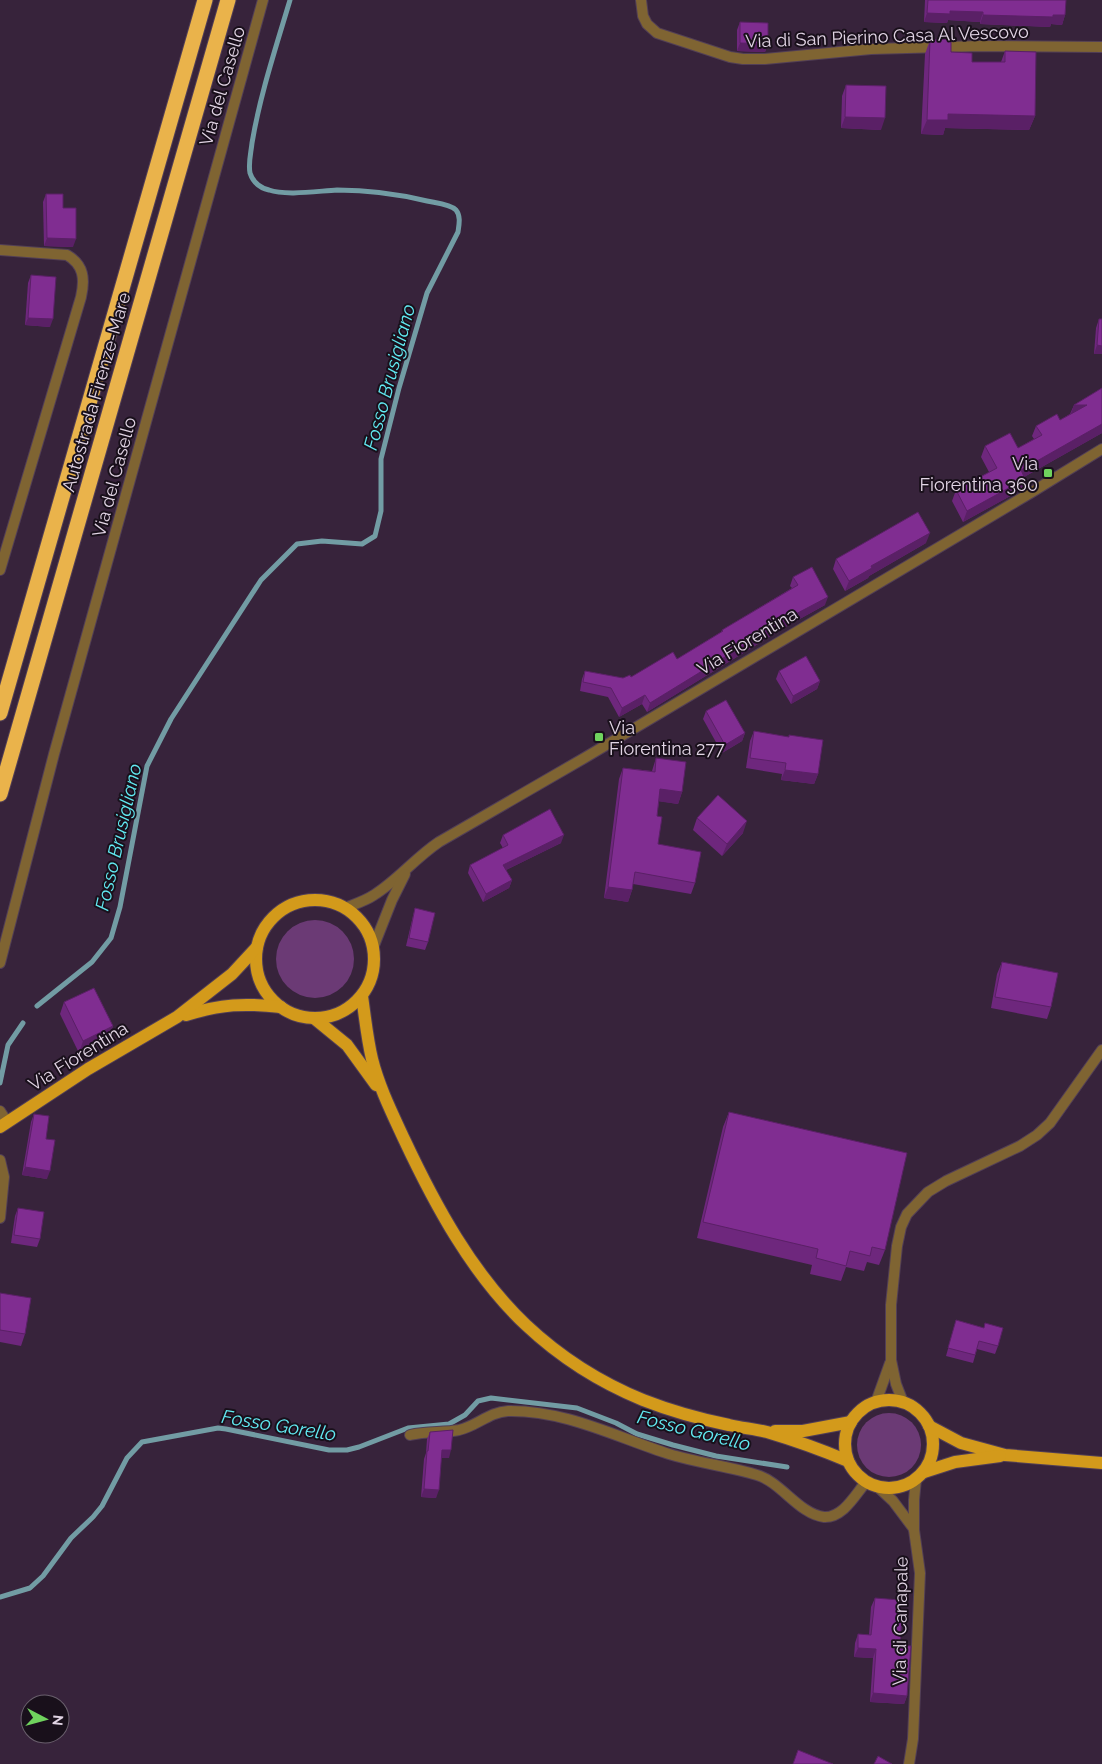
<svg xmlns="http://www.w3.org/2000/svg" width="1102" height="1764" viewBox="0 0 1102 1764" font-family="Raleway,sans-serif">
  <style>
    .grass { fill: #6b3a75 }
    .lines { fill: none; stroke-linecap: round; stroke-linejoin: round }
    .stream { stroke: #729ca4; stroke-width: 5 }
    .minor-casing { stroke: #523f56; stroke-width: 12 }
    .tertiary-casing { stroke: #523f56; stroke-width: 12 }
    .primary-casing { stroke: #523f56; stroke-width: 14 }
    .motorway-casing { stroke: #523f56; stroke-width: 17 }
    .minor { stroke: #7f6432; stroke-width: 10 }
    .tertiary { stroke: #7f6432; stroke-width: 10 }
    .primary { stroke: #d39a1b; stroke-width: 12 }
    .motorway { stroke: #eab34b; stroke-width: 15 }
    .wall { fill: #6e277d }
    .shaded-wall { fill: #5a2066 }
    .building { fill: #802d91; stroke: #5a2066 }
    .poi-dot { fill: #70d35e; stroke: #19101b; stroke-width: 2 }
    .labels { text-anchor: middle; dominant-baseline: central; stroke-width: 4; stroke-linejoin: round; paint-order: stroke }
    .street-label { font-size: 18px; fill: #e2d5e5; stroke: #19101b }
    .poi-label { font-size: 18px; fill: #e2d5e5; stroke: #19101b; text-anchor: end }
    .water-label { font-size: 19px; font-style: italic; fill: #62ecf4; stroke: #19101b }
  </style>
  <rect width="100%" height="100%" fill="#37233b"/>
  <!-- grass -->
  <g class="grass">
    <circle cx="315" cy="959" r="39"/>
    <circle cx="889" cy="1445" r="32"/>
  </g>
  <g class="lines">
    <!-- stream -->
    <g class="stream">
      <path d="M37,1006L92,962L111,938L120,907L147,766L171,719L261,580L297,544L322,541L362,544L375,536L381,511V459L399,388L427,293L458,232C459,225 461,216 456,210C450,204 436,203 427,201C398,194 368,190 337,190C318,191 286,196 269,190C260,188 253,182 250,173C248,163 251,153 252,143C260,95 276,47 290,0"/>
      <polyline points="0,1083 8,1045 23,1023"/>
      <polyline points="0,1597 30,1588 43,1576 71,1538 93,1517 102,1506 127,1458 142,1442 218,1428 226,1429 329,1450 347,1450 359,1447 408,1428 449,1424 465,1415 478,1401 491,1398 577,1408 616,1423 637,1434 673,1445 716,1456 787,1467"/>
    </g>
    <defs>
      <g id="minor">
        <polyline points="641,0 643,16 647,24 657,33 730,57 743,59 765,59 871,49 980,46 1102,47"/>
        <path d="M0,250L67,255C84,265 85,279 81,297L0,570"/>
        <polyline points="0,1160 4,1177 0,1218"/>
        <polyline points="876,1402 890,1363"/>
        <polyline points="903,1402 896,1384 891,1360 891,1305 897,1246 901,1227 907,1214 928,1192 946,1181 1020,1146 1037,1135 1050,1123 1102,1050"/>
        <path d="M410,1435C427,1431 443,1433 459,1430C477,1426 489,1412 508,1411C565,1410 616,1437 669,1454C698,1463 728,1466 757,1475C781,1482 799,1514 824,1517C843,1518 855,1495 866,1482"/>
        <polyline points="879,1488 893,1501 914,1529"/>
        <polyline points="909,1764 913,1739 920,1573 914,1530 914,1500 916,1479"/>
      </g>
      <g id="tertiary">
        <path d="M345,908C355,904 365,901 374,895C398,880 415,858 439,842L586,757L1032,492L1102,449"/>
        <polyline points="373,948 392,900 405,874"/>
        <polyline points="0,963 54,754 263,0"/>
        <polyline points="0,1111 7,1122"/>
      </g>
      <g id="primary">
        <circle cx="315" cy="959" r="59"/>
        <path d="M362,996C365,1017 367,1038 372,1059C379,1087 392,1113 404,1139C435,1205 472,1274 526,1325C560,1357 599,1382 643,1400C671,1411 700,1419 729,1425C742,1428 755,1429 767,1432C794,1440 822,1450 848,1461"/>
        <path d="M186,1015C222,1004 244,1003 281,1007"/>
        <polyline points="314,1018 347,1045 376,1085"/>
        <polyline points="0,1127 88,1069 177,1017 232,974 257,947"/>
        <circle cx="889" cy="1444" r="44"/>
        <polyline points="929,1426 961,1443 1005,1455 1102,1463"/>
        <polyline points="775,1431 803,1431 851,1422"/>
        <polyline points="924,1472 955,1462 1000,1456"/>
      </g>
      <g id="motorway">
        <polyline points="0,713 205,0"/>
        <polyline points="0,794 228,0"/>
      </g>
    </defs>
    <!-- minor casing -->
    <use href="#minor" class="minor-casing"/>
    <!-- tertiary casing -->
    <use href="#tertiary" class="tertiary-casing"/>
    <!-- primary casing -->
    <use href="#primary" class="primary-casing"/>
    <!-- motorway casing -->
    <use href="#motorway" class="motorway-casing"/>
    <!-- minor -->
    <use href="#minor" class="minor"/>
    <!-- tertiary -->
    <use href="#tertiary" class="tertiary"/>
    <!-- primary -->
    <use href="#primary" class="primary"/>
    <!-- motorway -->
    <use href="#motorway" class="motorway"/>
  </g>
  <!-- wall -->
  <g class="wall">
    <polygon points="925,0 1066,0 1065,15 1062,25 1051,24 1050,27 980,24 980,22 948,20 947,23 924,22"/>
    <polygon points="740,22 768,44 765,52 737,51 737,30"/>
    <polygon points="930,40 951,52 972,62 1001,62 1005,51 1035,116 1029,130 945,128 943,135 921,134 925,54"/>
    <polygon points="846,85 881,130 841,128 842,96"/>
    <polygon points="46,194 63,208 73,247 44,246 43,202"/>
    <polygon points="31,275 50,327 25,325 28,283"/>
    <polygon points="1099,319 1102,354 1094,354 1096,328"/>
    <polygon points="1102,388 1102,433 1024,477 1025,479 1021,490 963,522 952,501 956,490 989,472 981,457 985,446 1018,448 1034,439 1032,436 1036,426 1060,420 1070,414 1074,405"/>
    <polygon points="926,543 869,576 868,578 845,591 833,569 836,559"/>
    <polygon points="793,577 825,605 787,626 647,712 642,704 619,717 608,697 580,691 582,679 585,671 623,678 631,677 677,659 721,632 722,630 792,588 790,586"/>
    <polygon points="779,671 820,681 817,689 791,704 776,679"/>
    <polygon points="706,711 745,733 742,741 722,753 703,719"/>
    <polygon points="754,731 818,774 814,784 781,780 782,774 746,768 750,741"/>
    <polygon points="656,758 682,792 678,804 659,801 657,816 658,844 695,883 691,894 633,884 632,890 628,902 604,898 619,779 623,768 652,771"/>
    <polygon points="697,818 743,833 722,856 693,830"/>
    <polygon points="503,835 561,843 506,870 512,880 509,888 483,902 468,873 470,865 503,848 500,843"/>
    <polygon points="415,908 428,942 425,950 406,946 413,916"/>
    <polygon points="1002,962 1051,1007 1047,1019 991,1008 997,974"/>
    <polygon points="64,1002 113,1026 109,1038 79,1053 60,1014"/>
    <polygon points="729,1112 885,1250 879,1265 867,1262 864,1271 846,1267 841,1281 810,1274 812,1265 697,1238 723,1127"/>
    <polygon points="34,1114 46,1139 47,1179 22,1175 31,1122"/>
    <polygon points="18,1208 40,1239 37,1247 11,1243 15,1216"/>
    <polygon points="0,1293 25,1334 21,1346 0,1342"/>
    <polygon points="956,1320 984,1328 985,1323 998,1346 995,1354 977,1349 973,1363 946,1356"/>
    <polygon points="430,1432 449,1458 441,1458 436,1498 421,1497 424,1459 426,1453 427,1439"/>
    <polygon points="875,1598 899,1615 900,1645 907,1696 904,1704 870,1702 873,1658 854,1657 855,1643 858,1634 869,1635 871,1607"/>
  </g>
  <!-- shaded-wall -->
  <g class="shaded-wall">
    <polygon points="950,11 983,12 980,22 948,20 947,23 924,22 927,13"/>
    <polygon points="983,15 1065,15 1062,25 1051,24 1050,27 980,24"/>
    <polygon points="740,43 768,44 765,52 737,51"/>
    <polygon points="948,114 1035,116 1029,130 945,128 943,135 921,134 927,120"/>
    <polygon points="845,117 885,118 881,130 841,128"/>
    <polygon points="47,238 76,239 73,247 44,246"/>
    <polygon points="28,318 53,319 50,327 25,325"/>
    <polygon points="1097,345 1102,346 1102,354 1094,354"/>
    <polygon points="1074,405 1087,405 1070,416"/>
    <polygon points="1102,424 1102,433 1017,481 1021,470"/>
    <polygon points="1025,479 1021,490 963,522 967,511"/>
    <polygon points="930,533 926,543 869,576 868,578 845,591 849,581 871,566"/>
    <polygon points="828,597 825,605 787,626 647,712 650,703 790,617"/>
    <polygon points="820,681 817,689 791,704 793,696"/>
    <polygon points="645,695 642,704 619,717 622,708"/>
    <polygon points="745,733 742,741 722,753 725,745"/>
    <polygon points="785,770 818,774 814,784 781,780"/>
    <polygon points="660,789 682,792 678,804 656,801"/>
    <polygon points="747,821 743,833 722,856 727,844"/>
    <polygon points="564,835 561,843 500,873 503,865"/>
    <polygon points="512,880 509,888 483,902 486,894"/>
    <polygon points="608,887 632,890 628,902 604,898"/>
    <polygon points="113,1026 109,1038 79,1053 83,1041"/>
    <polygon points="25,1167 50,1171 47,1179 22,1175"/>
    <polygon points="442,1450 451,1450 449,1458 439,1458"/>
    <polygon points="424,1489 439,1490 436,1498 421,1497"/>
    <polygon points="858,1648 876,1649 873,1658 854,1657"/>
    <polygon points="873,1693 907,1696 904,1704 870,1702"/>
  </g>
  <!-- building -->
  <g class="building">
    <polygon points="928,0 1066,0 1065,15 1053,15 1053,17 983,15 983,12 950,11 950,14 927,13"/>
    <polygon points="740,22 768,23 768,44 740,43"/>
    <polygon points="951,39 951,52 972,53 972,62 1005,62 1005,51 1036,52 1035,116 948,114 948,120 927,120 930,40"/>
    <polygon points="846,85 886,86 885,118 845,117"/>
    <polygon points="46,194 63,194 63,208 76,208 76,239 47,238"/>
    <polygon points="31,275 56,277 53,319 28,318"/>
    <polygon points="1099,319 1102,319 1102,346 1097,345"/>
    <polygon points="1102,388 1102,424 1021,470 1025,479 967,511 956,490 997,468 985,446 1010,433 1018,448 1042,435 1036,426 1057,414 1060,420 1087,405 1074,405"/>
    <polygon points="918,512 930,533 871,566 872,568 849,581 836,559"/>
    <polygon points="812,567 828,597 790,617 650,703 645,695 622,708 611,688 583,682 585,671 623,678 630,675 631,677 673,652 677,659 723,631 722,630 798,585 793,577"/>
    <polygon points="806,656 820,681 793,696 779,671"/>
    <polygon points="726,700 745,733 725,745 706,711"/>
    <polygon points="754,731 789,737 789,735 823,740 818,774 785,770 786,763 750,758"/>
    <polygon points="656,758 686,762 682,792 660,789 657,816 662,817 658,844 701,852 695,883 635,872 632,890 608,887 623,768 655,772"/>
    <polygon points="718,795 747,821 727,844 697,818"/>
    <polygon points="550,809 564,835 503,865 512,880 486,894 470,865 508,845 503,835"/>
    <polygon points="415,908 435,913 428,942 409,938"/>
    <polygon points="1002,962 1058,973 1051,1007 995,997"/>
    <polygon points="94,988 113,1026 83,1041 64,1002"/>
    <polygon points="729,1112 907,1153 885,1250 872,1247 870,1256 850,1251 846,1266 816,1258 818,1249 703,1222"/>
    <polygon points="34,1114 49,1116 46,1139 55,1140 50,1171 25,1167"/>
    <polygon points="18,1208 44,1212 40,1239 14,1235"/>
    <polygon points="0,1293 31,1298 25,1334 0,1330"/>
    <polygon points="956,1320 984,1328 985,1323 1003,1328 998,1346 979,1341 975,1355 948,1348"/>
    <polygon points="453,1430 451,1450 442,1450 439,1490 424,1489 427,1451 428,1451 430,1432"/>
    <polygon points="875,1598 900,1600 899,1615 902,1615 900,1645 911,1646 907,1696 873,1693 876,1649 858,1648 858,1634 871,1635"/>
    <polygon points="798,1750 833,1764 793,1764"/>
    <polygon points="878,1756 892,1764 874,1764"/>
  </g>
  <!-- markers -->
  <g class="poi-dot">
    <rect x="1043" y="468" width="10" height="10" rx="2.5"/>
    <rect x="594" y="732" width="10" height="10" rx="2.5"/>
  </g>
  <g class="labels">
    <!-- street labels -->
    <g class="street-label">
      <text transform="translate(887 36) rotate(-2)">Via di San Pierino Casa Al Vescovo</text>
      <text transform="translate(222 86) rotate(-74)">Via del Casello</text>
      <text transform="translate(96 392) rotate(-74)">Autostrada Firenze-Mare</text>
      <text transform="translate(114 477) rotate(-75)">Via del Casello</text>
      <text transform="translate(747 641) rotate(-31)">Via Fiorentina</text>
      <text transform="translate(78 1056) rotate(-32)">Via Fiorentina</text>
      <text transform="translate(900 1621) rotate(-89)">Via di Canapale</text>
    </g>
    <!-- poi labels -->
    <g class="poi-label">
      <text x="1038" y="463">Via<tspan x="1038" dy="21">Fiorentina 360</tspan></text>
      <text x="609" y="727" text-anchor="start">Via<tspan x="609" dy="21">Fiorentina 277</tspan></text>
    </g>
    <!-- water labels -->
    <g class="water-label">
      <text transform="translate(389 377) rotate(-75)">Fosso Brusigliano</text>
      <text transform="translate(118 837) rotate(-77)">Fosso Brusigliano</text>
      <text transform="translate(279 1425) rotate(9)">Fosso Gorello</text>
      <text transform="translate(694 1430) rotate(14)">Fosso Gorello</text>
    </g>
  </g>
  <!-- north arrow -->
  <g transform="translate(45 1719) rotate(96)"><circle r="24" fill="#19101b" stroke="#695f6c"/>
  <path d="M0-4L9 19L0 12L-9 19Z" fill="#70d35e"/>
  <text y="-8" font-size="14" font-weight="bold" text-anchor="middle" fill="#e2d5e5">N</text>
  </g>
</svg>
